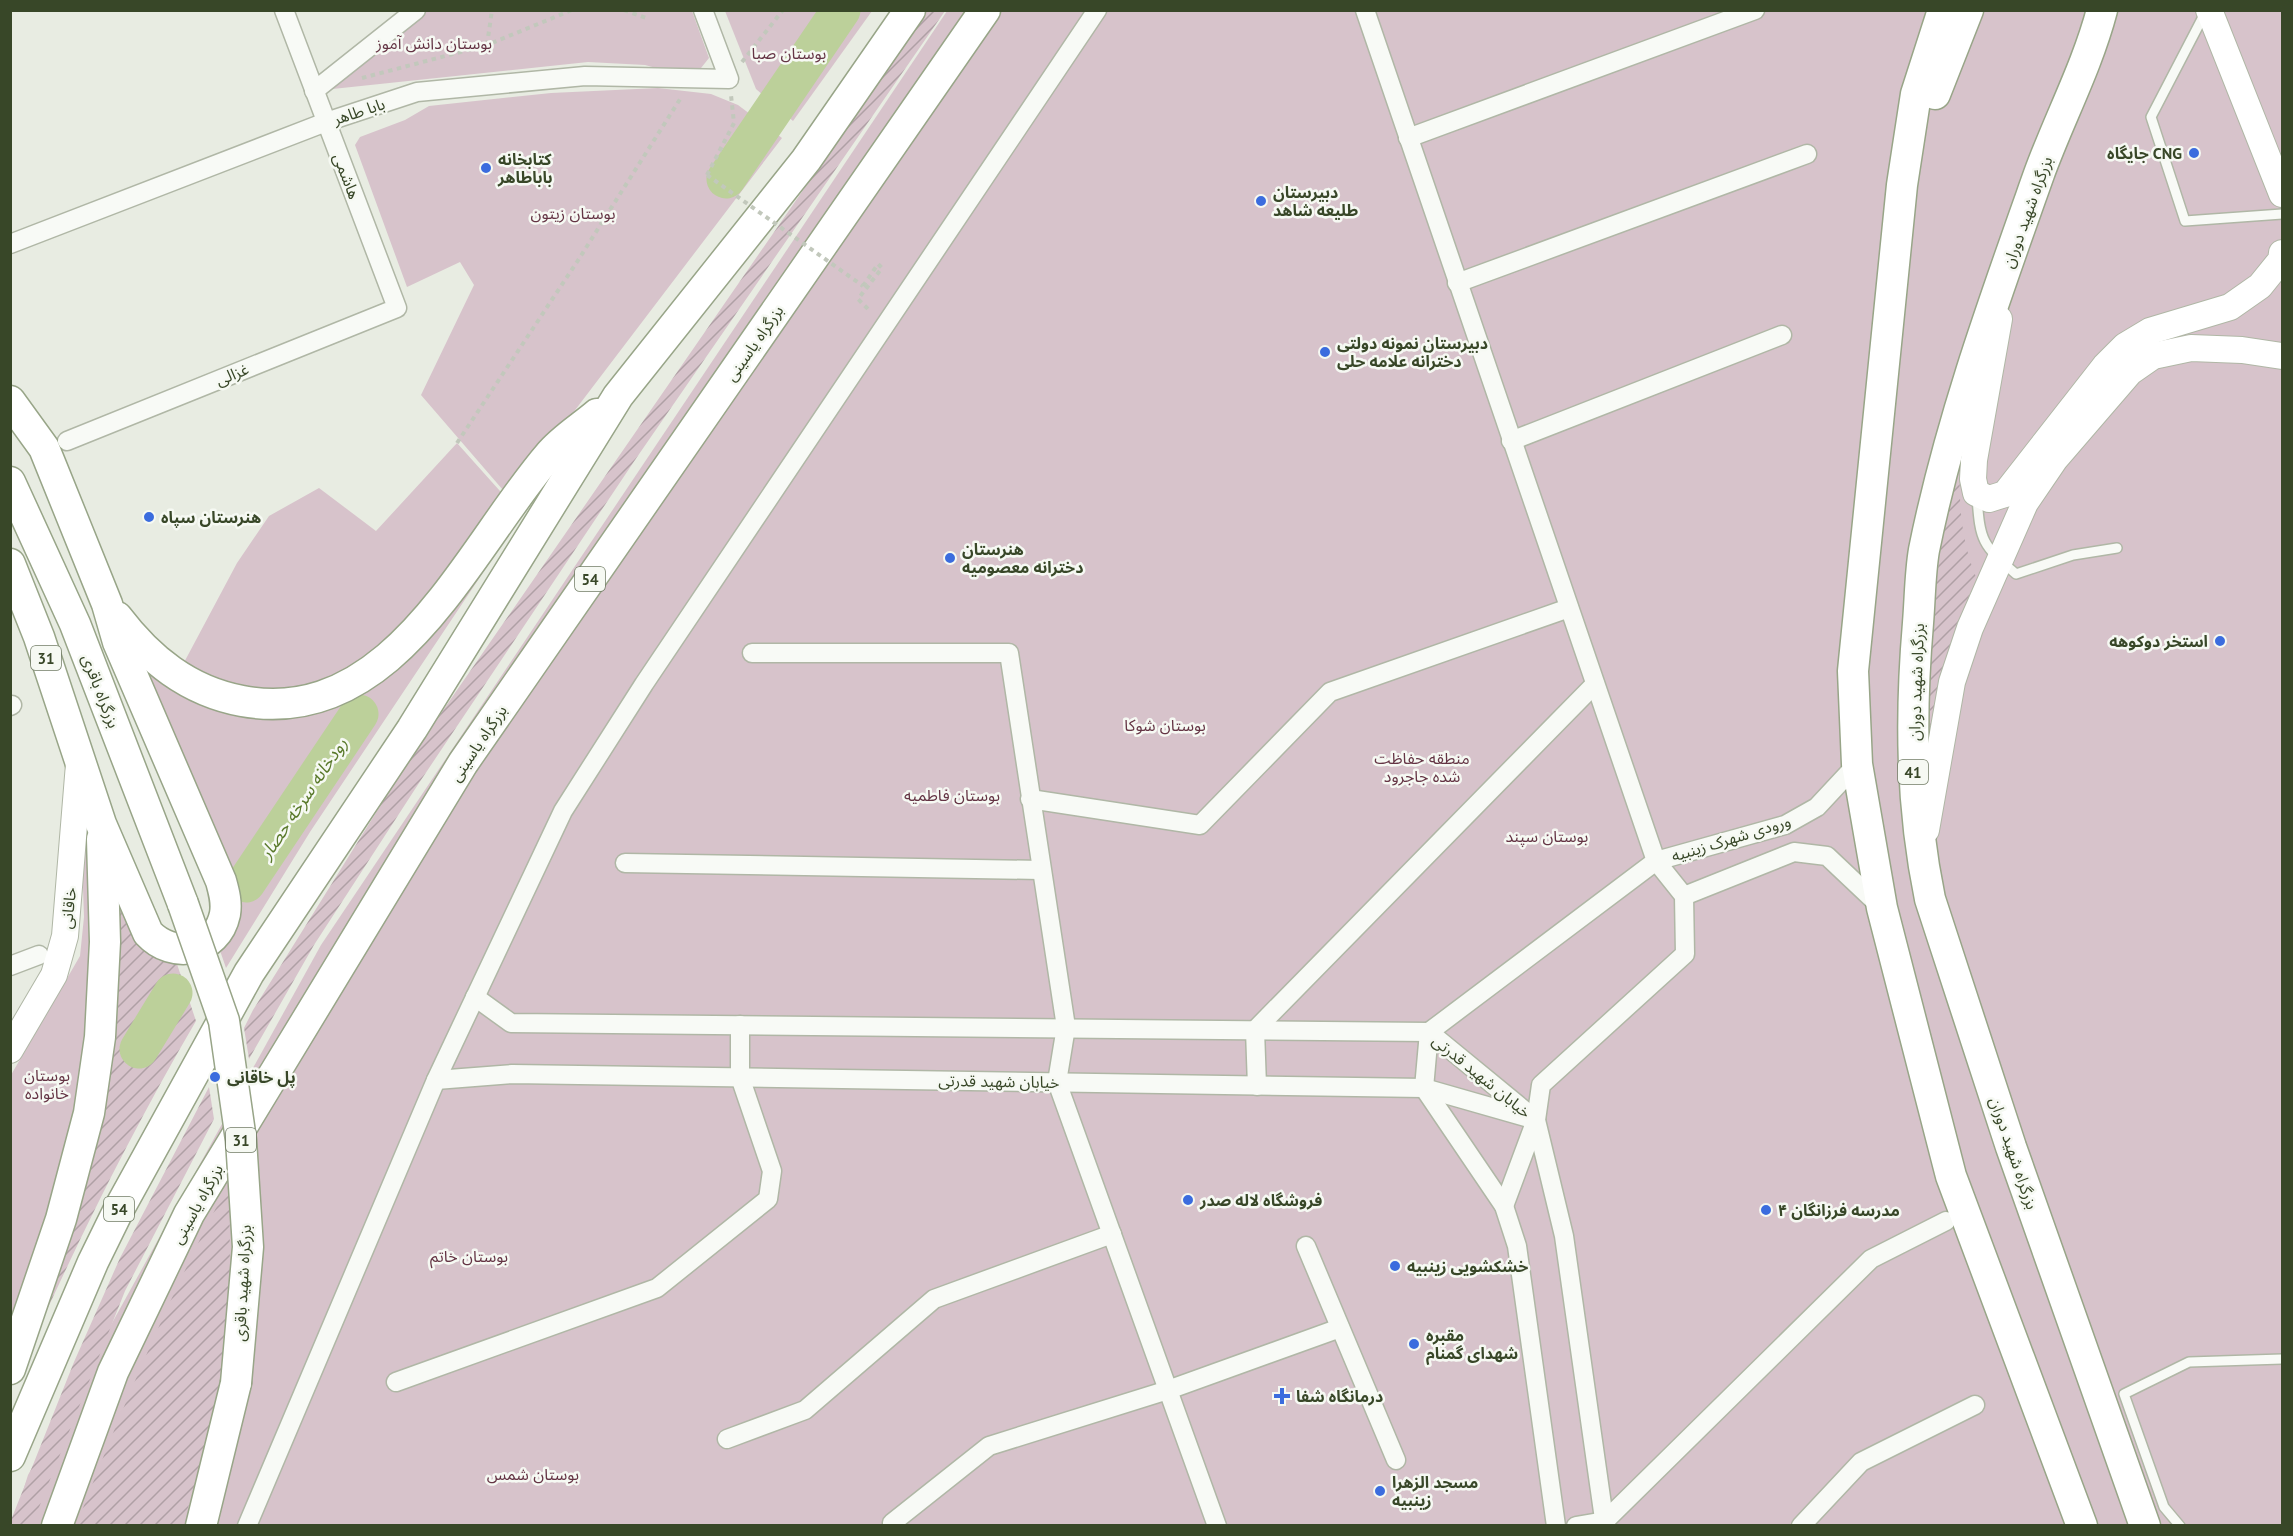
<svg xmlns="http://www.w3.org/2000/svg" width="2293" height="1536" viewBox="0 0 2293 1536" font-family="'PT Sans','Noto Sans Arabic',sans-serif">
  <style>
    .green { fill: #d7c3cb }
    .garden { fill: url(#garden-furrows) }
    .lines { fill: none; stroke-linecap: round; stroke-linejoin: round }
    .river { stroke: #bcd09a; stroke-width: 39 }
    .service-casing { stroke: #b0b7a6; stroke-width: 12 }
    .minor-casing { stroke: #b0b7a6; stroke-width: 21 }
    .secondary-casing { stroke: #b0b7a6; stroke-width: 28 }
    .trunk-casing { stroke: #98a588; stroke-width: 33 }
    .path { stroke: #c2c8bc; stroke-width: 4; stroke-dasharray: 4.5 4.5; stroke-linecap: butt }
    .service { stroke: #f8faf6; stroke-width: 9 }
    .minor { stroke: #f8faf6; stroke-width: 18 }
    .secondary { stroke: #fff; stroke-width: 26 }
    .trunk { stroke: #fff; stroke-width: 30 }
    .trunk-bridge-casing { stroke: #98a588; stroke-width: 33; stroke-linecap: butt }
    .path-bridge { stroke: #c2c8bc; stroke-width: 4; stroke-dasharray: 4.5 4.5; stroke-linecap: butt }
    .trunk-bridge { stroke: #fff; stroke-width: 30 }
    .poi-dot { fill: #3b6cde; stroke: #f6f9f3; stroke-width: 2 }
    .labels { text-anchor: middle; dominant-baseline: central; stroke-width: 5; stroke-linejoin: round; paint-order: stroke }
    .shield { fill: #f6f9f3; stroke: #717c65; stroke-width: 1.5 }
    .shield-label { font-size: 15px; font-weight: bold; fill: #384728 }
    .park-label { font-size: 16px; fill: #643444; stroke: #f6f9f3 }
    .street-label { font-size: 16px; fill: #384728; stroke: #f6f9f3 }
    .poi-label { font-size: 16px; font-weight: bold; fill: #384728; stroke: #f6f9f3; text-anchor: start }
    .water-label { font-size: 18px; font-style: italic; fill: #5a7a2c; stroke: #f6f9f3 }
  </style>
  <defs>
    <pattern id="garden-furrows" width="10" height="10" patternUnits="userSpaceOnUse" patternTransform="scale(1.5)"><rect width="10" height="10" fill="#d7c3cb"/><path d="M-1 1l2-2M0 10L10 0M9 11l2-2" fill="none" stroke="#afa0a5"/></pattern>
  </defs>
  <rect width="100%" height="100%" fill="#e8ece2"/>
  <!-- green -->
  <g class="green">
    <polygon points="421,11 692,11 709,58 693,78 645,65 588,62 323,90"/>
    <polygon points="725,11 872,11 793,121 756,89"/>
    <polygon points="947,11 2282,11 2282,1525 12,1526 28,1475 321,945"/>
    <polygon points="658,88 711,94 738,105 782,138 509,497 421,395 474,285 460,262 407,287 355,145 360,137 405,120 429,106 551,93"/>
    <polygon points="457,443 508,500 414,622 354,673 282,698 180,670 237,563 269,516 319,488 376,531"/>
    <polygon points="558,460 310,832 226,968 216,939 226,928 125,640 187,693 341,697"/>
    <polygon points="81,829 86,829 91,900 90,1032 60,1186 11,1332 11,1075 80,956 84,917"/>
  </g>
  <!-- garden -->
  <g class="garden">
    <polygon points="927,11 945,11 635,460 419,783 314,945 249,1059 244,1028 253,1010 410,758"/>
    <path d="M1961,448C1958,493 1959,535 1976,577L1952,642L1930,756C1928,654 1934,547 1961,448Z"/>
    <path d="M110,860L176,961L196,1021C130,1134 73,1250 20,1370L54,1273Z"/>
    <polygon points="209,1087 214,1119 125,1291 32,1525 11,1525 11,1520 74,1362 120,1258"/>
    <path d="M229,1183C230,1250 232,1318 221,1384C213,1432 198,1479 182,1525L76,1526C122,1408 170,1294 229,1183Z"/>
  </g>
  <g class="lines">
    <!-- river -->
    <g class="river">
      <polyline points="726,179 841,10"/>
      <polyline points="246,883 359,714"/>
      <polyline points="139,1049 173,993"/>
    </g>
    <defs>
      <g id="service">
        <polyline points="2205,13 2151,117 2185,221 2282,214"/>
        <path d="M1977,497C1980,541 1982,545 2016,574L2073,555L2117,548"/>
        <polyline points="2180,1526 2164,1507 2124,1394 2189,1362 2282,1359"/>
      </g>
      <g id="minor">
        <polyline points="1365,10 1656,861 1684,896 1685,954 1541,1085 1536,1120 1564,1236 1605,1526"/>
        <polyline points="314,91 416,10"/>
        <polyline points="1408,138 1755,10"/>
        <polyline points="10,244 326,122 417,92 585,76 729,79 703,10"/>
        <polyline points="1457,283 1807,154"/>
        <polyline points="67,441 397,308 284,10"/>
        <polyline points="1511,441 1782,335"/>
        <polyline points="752,653 1009,653 1066,1027 1057,1082 1217,1526"/>
        <polyline points="10,706 12,705"/>
        <polyline points="1030,799 1200,825 1330,692 1569,608"/>
        <polyline points="625,863 1040,870"/>
        <polyline points="1684,896 1794,852 1827,856 1881,907"/>
        <polyline points="10,966 39,955"/>
        <polyline points="475,997 511,1023 1429,1032 1530,1115"/>
        <polyline points="436,1080 512,1074 1424,1088 1536,1120"/>
        <polyline points="1257,1086 1255,1030 1595,684"/>
        <polyline points="1504,1206 1536,1120"/>
        <polyline points="1306,1246 1396,1460"/>
        <polyline points="396,1382 657,1288 768,1199 772,1171 740,1077 740,1025"/>
        <polyline points="727,1439 805,1410 934,1299 1112,1234"/>
        <polyline points="892,1523 989,1446 1168,1390 1340,1328"/>
        <polyline points="247,1526 436,1080 563,811 644,684 1097,10"/>
        <polyline points="1556,1526 1517,1246 1504,1206 1424,1088 1429,1032 1656,861 1785,825 1817,807 1857,764"/>
        <polyline points="1576,1526 1605,1521 1871,1259 1946,1221"/>
        <polyline points="1801,1526 1861,1462 1975,1405"/>
      </g>
      <g id="secondary">
        <polyline points="2209,10 2282,194"/>
        <polyline points="1999,319 1974,460 1973,479 1976,493 1989,499 2005,494 2105,366 2125,346 2150,331 2230,307 2260,286 2281,260 2282,253"/>
        <polyline points="1926,830 1952,682 1970,628 2025,503 2055,459 2130,372 2153,356 2191,348 2242,350 2282,356"/>
        <polyline points="10,1050 54,975 65,936 79,764"/>
      </g>
      <g id="trunk">
        <polyline points="1943,10 1916,94 1902,185 1853,671 1857,764 1882,908 1951,1176 2082,1526"/>
        <path d="M2102,10C2087,67 2059,119 2039,174C1995,298 1950,421 1924,550C1920,573 1920,599 1918,623C1910,717 1911,807 1930,899L2011,1147L2145,1526"/>
        <polyline points="1935,94 1968,10"/>
        <path d="M10,401L44,448L107,604L118,642L221,881C224,892 227,902 225,914C217,952 173,960 148,933L101,824L39,637L10,564"/>
        <polyline points="10,482 75,624 183,904"/>
        <path d="M117,617C149,659 188,691 242,701C394,729 468,549 549,455C562,439 582,427 597,414"/>
        <polyline points="10,1369 61,1219 89,1113 100,1037 105,942 102,839"/>
        <polyline points="10,1456 93,1262 120,1207 249,973 412,729 618,396 806,160 910,10"/>
        <polyline points="57,1526 113,1372 189,1214 463,763 985,10"/>
        <polyline points="201,1526 236,1383"/>
      </g>
    </defs>
    <!-- service casing -->
    <use href="#service" class="service-casing"/>
    <!-- minor casing -->
    <use href="#minor" class="minor-casing"/>
    <!-- secondary casing -->
    <use href="#secondary" class="secondary-casing"/>
    <!-- trunk casing -->
    <use href="#trunk" class="trunk-casing"/>
    <!-- path -->
    <g class="path">
      <polyline points="624,10 646,18"/>
      <polyline points="487,45 492,10"/>
      <polyline points="742,62 783,10"/>
      <polyline points="362,78 487,45 572,10"/>
      <polyline points="707,175 734,123 731,95"/>
      <polyline points="863,286 878,264 882,268 858,299 871,312"/>
      <polyline points="457,443 577,262 682,96"/>
    </g>
    <!-- service -->
    <use href="#service" class="service"/>
    <!-- minor -->
    <use href="#minor" class="minor"/>
    <!-- secondary -->
    <use href="#secondary" class="secondary"/>
    <!-- trunk -->
    <use href="#trunk" class="trunk"/>
    <defs>
      <polyline id="trunk-bridge" points="183,904 224,1021 241,1140 248,1247 236,1383"/>
    </defs>
    <!-- trunk-bridge casing -->
    <use href="#trunk-bridge" class="trunk-bridge-casing"/>
    <!-- path-bridge -->
    <polyline class="path-bridge" points="707,175 863,286"/>
    <!-- trunk-bridge -->
    <use href="#trunk-bridge" class="trunk-bridge"/>
  </g>
  <!-- markers -->
  <g class="poi-dot">
    <circle cx="2194" cy="153" r="6"/>
    <circle cx="486" cy="168" r="6"/>
    <circle cx="1261" cy="201" r="6"/>
    <circle cx="1325" cy="352" r="6"/>
    <circle cx="149" cy="517" r="6"/>
    <circle cx="950" cy="558" r="6"/>
    <circle cx="2220" cy="641" r="6"/>
    <circle cx="215" cy="1077" r="6"/>
    <circle cx="1188" cy="1200" r="6"/>
    <circle cx="1766" cy="1210" r="6"/>
    <circle cx="1395" cy="1266" r="6"/>
    <circle cx="1414" cy="1344" r="6"/>
    <path d="M1279 1387h6v6h6v6h-6v6h-6v-6h-6v-6h6z"/>
    <circle cx="1380" cy="1491" r="6"/>
  </g>
  <g class="labels">
    <!-- shield labels -->
    <g class="shield">
      <rect x="575" y="567" width="30" height="24" rx="4.5"/>
      <rect x="31" y="646" width="30" height="24" rx="4.5"/>
      <rect x="1898" y="760" width="30" height="24" rx="4.5"/>
      <rect x="226" y="1128" width="30" height="24" rx="4.5"/>
      <rect x="104" y="1197" width="30" height="24" rx="4.5"/>
    </g>
    <g class="shield-label">
      <text x="590" y="579">54</text>
      <text x="46" y="658">31</text>
      <text x="1913" y="772">41</text>
      <text x="241" y="1140">31</text>
      <text x="119" y="1209">54</text>
    </g>
    <!-- park labels -->
    <g class="park-label">
      <text x="434" y="43">بوستان دانش آموز</text>
      <text x="789" y="53">بوستان صبا</text>
      <text x="573" y="213">بوستان زیتون</text>
      <text x="1165" y="725">بوستان شوکا</text>
      <text x="1422" y="758">منطقه حفاظت<tspan x="1422" dy="18">شده جاجرود</tspan></text>
      <text x="952" y="795">بوستان فاطمیه</text>
      <text x="1547" y="836">بوستان سپند</text>
      <text x="47" y="1075">بوستان<tspan x="47" dy="18">خانواده</tspan></text>
      <text x="469" y="1256">بوستان خاتم</text>
      <text x="533" y="1474">بوستان شمس</text>
    </g>
    <!-- street labels -->
    <g class="street-label">
      <text transform="translate(359 111) rotate(-18)">بابا طاهر</text>
      <text transform="translate(347 176) rotate(69)">هاشمی</text>
      <text transform="translate(2027 212) rotate(-70)">بزرگراه شهید دوران</text>
      <text transform="translate(754 343) rotate(-55)">بزرگراه یاسینی</text>
      <text transform="translate(232 374) rotate(-22)">غزالی</text>
      <text transform="translate(1916 682) rotate(-88)">بزرگراه شهید دوران</text>
      <text transform="translate(101 691) rotate(69)">بزرگراه باقری</text>
      <text transform="translate(478 743) rotate(-56)">بزرگراه یاسینی</text>
      <text transform="translate(1731 838) rotate(-17)">ورودی شهرک زینبیه</text>
      <text transform="translate(68 908) rotate(-84)">خاقانی</text>
      <text transform="translate(1482 1076) rotate(39)">خیابان شهید قدرتی</text>
      <text transform="translate(999 1081) rotate(1)">خیابان شهید قدرتی</text>
      <text transform="translate(2014 1153) rotate(71)">بزرگراه شهید دوران</text>
      <text transform="translate(197 1204) rotate(-61)">بزرگراه یاسینی</text>
      <text transform="translate(242 1283) rotate(-87)">بزرگراه شهید باقری</text>
    </g>
    <!-- poi labels -->
    <g class="poi-label">
      <text x="2182" y="153" text-anchor="end">جایگاه CNG</text>
      <text x="498" y="159">کتابخانه<tspan x="498" dy="18">باباطاهر</tspan></text>
      <text x="1273" y="192">دبیرستان<tspan x="1273" dy="18">طلیعه شاهد</tspan></text>
      <text x="1337" y="343">دبیرستان نمونه دولتی<tspan x="1337" dy="18">دخترانه علامه حلی</tspan></text>
      <text x="161" y="517">هنرستان سپاه</text>
      <text x="962" y="549">هنرستان<tspan x="962" dy="18">دخترانه معصومیه</tspan></text>
      <text x="2208" y="641" text-anchor="end">استخر دوکوهه</text>
      <text x="227" y="1077">پل خاقانی</text>
      <text x="1200" y="1200">فروشگاه لاله صدر</text>
      <text x="1778" y="1210">مدرسه فرزانگان ۴</text>
      <text x="1407" y="1266">خشکشویی زینبیه</text>
      <text x="1426" y="1335">مقبره<tspan x="1426" dy="18">شهدای گمنام</tspan></text>
      <text x="1296" y="1396">درمانگاه شفا</text>
      <text x="1392" y="1482">مسجد الزهرا<tspan x="1392" dy="18">زینبیه</tspan></text>
    </g>
    <!-- water labels -->
    <g class="water-label">
      <text transform="translate(303 798) rotate(-56)">رودخانه سرخه حصار</text>
    </g>
  </g>
  <!-- border -->
  <rect width="2293" height="1536" fill="none" stroke="#384728" stroke-width="24"/>
</svg>
